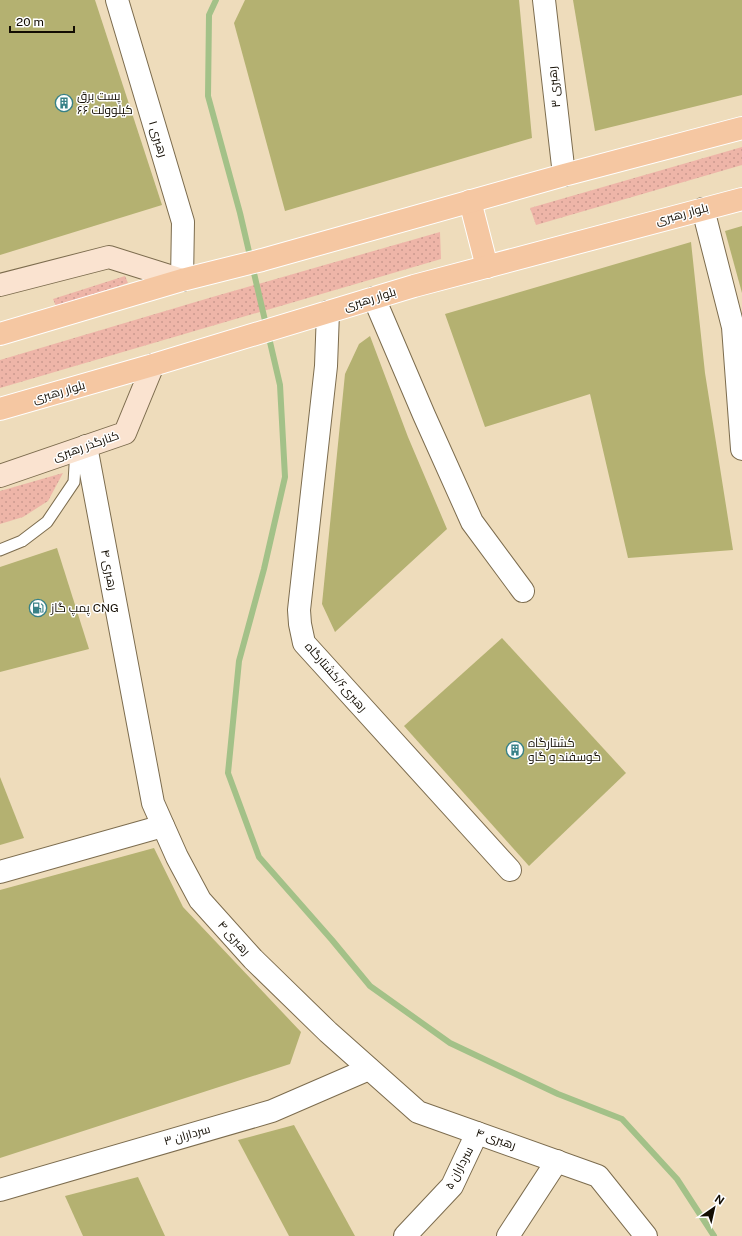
<svg xmlns="http://www.w3.org/2000/svg" width="742" height="1236" viewBox="0 0 742 1236" font-family="'Public Sans',Cairo,sans-serif">
  <style>
    .grass { fill: url(#grass-dots) }
    .lines { fill: none; stroke-linecap: round; stroke-linejoin: round }
    .stream { stroke: #a3c188; stroke-width: 6 }
    .building { fill: #b4b171 }
    .lane-casing { stroke: #7c6c4e; stroke-width: 13 }
    .street-casing { stroke: #7c6c4e; stroke-width: 24 }
    .secondary-casing { stroke: #7c6c4e; stroke-width: 24 }
    .primary-casing { stroke: #fff; stroke-width: 24 }
    .lane { stroke: #fff; stroke-width: 11 }
    .street { stroke: #fff; stroke-width: 22 }
    .secondary { stroke: #fae3d0; stroke-width: 22 }
    .primary { stroke: #f5c7a2; stroke-width: 22 }
    .labels { text-anchor: middle; dominant-baseline: central; stroke-width: 3; stroke-linejoin: round; paint-order: stroke }
    .street-label { font-size: 12px; fill: #130d03; stroke: #fff }
    .poi-label { font-size: 12px; fill: #130d03; stroke: #fff; text-anchor: start }
  </style>
  <defs>
    <pattern id="grass-dots" width="8" height="8" patternUnits="userSpaceOnUse"><rect width="8" height="8" fill="#eeb5a8"/><path d="M2 2h.1M6 6h.1" fill="none" stroke="#cb9a8f" stroke-width="1.8" stroke-linecap="round"/></pattern>
  </defs>
  <rect width="100%" height="100%" fill="#eedcbb"/>
  <!-- grass -->
  <g class="grass">
    <polygon points="742,147 742,165 536,225 530,208"/>
    <polygon points="440,232 441,259 0,388 0,360 209,298"/>
    <polygon points="125,276 128,283 56,306 53,299"/>
    <polygon points="63,473 48,501 23,517 0,524 0,491"/>
  </g>
  <g class="lines">
    <!-- stream -->
    <polyline class="stream" points="216,0 209,15 208,96 240,213 280,385 285,477 264,569 239,661 228,773 259,857 332,940 370,986 450,1043 558,1094 622,1119 677,1179 714,1236"/>
  </g>
  <!-- building -->
  <g class="building">
    <polygon points="0,0 95,0 162,205 0,255"/>
    <polygon points="245,0 519,0 532,138 285,211 234,23"/>
    <polygon points="573,0 742,0 742,95 595,131"/>
    <polygon points="742,226 742,293 725,231"/>
    <polygon points="691,242 705,373 733,550 628,558 590,394 485,427 445,314"/>
    <polygon points="370,336 408,437 447,529 335,632 322,604 345,374 359,344"/>
    <polygon points="57,548 89,649 0,672 0,567"/>
    <polygon points="502,638 626,773 529,866 404,726"/>
    <polygon points="0,777 24,838 0,845"/>
    <polygon points="154,848 183,907 301,1032 290,1064 0,1158 0,890"/>
    <polygon points="294,1125 355,1236 289,1236 238,1140"/>
    <polygon points="138,1177 165,1236 83,1236 65,1196"/>
  </g>
  <g class="lines">
    <defs>
      <polyline id="lane" points="0,550 22,541 47,522 74,482 76,449"/>
      <g id="street">
        <polyline points="117,0 183,222 182,280"/>
        <polyline points="544,0 564,175"/>
        <polyline points="703,209 733,327 742,449"/>
        <polyline points="374,298 424,415 472,522 523,591"/>
        <polyline points="328,312 326,366 299,610 300,624 304,643 510,870"/>
        <polyline points="86,446 153,803 177,857 200,900 253,959 328,1032 418,1112 598,1176 646,1236"/>
        <polyline points="0,872 163,826"/>
        <polyline points="0,1190 272,1111 369,1069"/>
        <polyline points="405,1236 452,1186 477,1133"/>
        <polyline points="508,1236 557,1161"/>
      </g>
      <g id="secondary">
        <polyline points="0,285 109,257 182,280"/>
        <polyline points="0,476 125,433 153,365"/>
      </g>
      <g id="primary">
        <polyline points="470,201 487,267"/>
        <polyline points="0,334 182,280 262,260 564,175 742,128"/>
        <polyline points="0,409 153,365 414,286 742,199"/>
      </g>
    </defs>
    <!-- lane casing -->
    <use href="#lane" class="lane-casing"/>
    <!-- street casing -->
    <use href="#street" class="street-casing"/>
    <!-- secondary casing -->
    <use href="#secondary" class="secondary-casing"/>
    <!-- primary casing -->
    <use href="#primary" class="primary-casing"/>
    <!-- lane -->
    <use href="#lane" class="lane"/>
    <!-- street -->
    <use href="#street" class="street"/>
    <!-- secondary -->
    <use href="#secondary" class="secondary"/>
    <!-- primary -->
    <use href="#primary" class="primary"/>
  </g>
  <!-- icons -->
  <defs>
    <symbol id="building-ring" viewBox="-11 -11 22 22"><circle r="9.5" fill="#fff" stroke="#388187" stroke-width="1.5"/><path d="M-4-6H4V6H1V3H-1V6H-4ZM-2.5-4.3h1.7v1.8h-1.7ZM.8-4.3h1.7v1.8H.8ZM-2.5-1h1.7V.8h-1.7ZM.8-1h1.7V.8H.8Z" fill="#388187"/></symbol>
    <symbol id="fuel-ring" viewBox="-11 -11 22 22"><circle r="9.5" fill="#fff" stroke="#388187" stroke-width="1.5"/><path d="M-5.5-6h7V0h2V4h1.3V-2.5L3-4.5l.8-.8L6-3V5H2.5V1h-1V6h-7ZM-4.2-4.7v3.2H.2V-4.7Z" fill="#388187"/></symbol>
  </defs>
  <g fill-rule="evenodd">
    <use href="#building-ring" x="54" y="93" width="20" height="20"/>
    <use href="#fuel-ring" x="28" y="598" width="20" height="20"/>
    <use href="#building-ring" x="505" y="740" width="20" height="20"/>
  </g>
  <g class="labels">
    <!-- street labels -->
    <g class="street-label">
      <text transform="translate(554 87) rotate(-96)">رهبری ۳</text>
      <text transform="translate(158 139) rotate(73)">رهبری ۱</text>
      <text transform="translate(682 214) rotate(-15)">بلوار رهبری</text>
      <text transform="translate(370 299) rotate(-17)">بلوار رهبری</text>
      <text transform="translate(59 392) rotate(-16)">بلوار رهبری</text>
      <text transform="translate(86 446) rotate(-19)">کنارگذر رهبری</text>
      <text transform="translate(109 570) rotate(79)">رهبری ۴</text>
      <text transform="translate(336 677) rotate(49)">رهبری۶/کشتارگاه</text>
      <text transform="translate(234 938) rotate(48)">رهبری ۴</text>
      <text transform="translate(187 1135) rotate(-16)">سرداران ۳</text>
      <text transform="translate(496 1139) rotate(19)">رهبری ۴</text>
      <text transform="translate(459 1168) rotate(-62)">سرداران ۵</text>
    </g>
    <!-- poi labels -->
    <g class="poi-label">
      <text x="77" y="96">پست برق<tspan x="77" dy="14">۶۶ کیلوولت</tspan></text>
      <text x="51" y="608">پمپ گاز CNG</text>
      <text x="528" y="743">کشتارگاه<tspan x="528" dy="14">گوسفند و گاو</tspan></text>
    </g>
  </g>
  <!-- north arrow -->
  <g transform="translate(714 1208) rotate(34)" stroke="#ffffff" stroke-width="3" paint-order="stroke">
  <path d="M0-3L7 15L0 10L-7 15Z" fill="#130d03"/>
  <text y="-6" font-size="11" font-weight="bold" text-anchor="middle" fill="#130d03">N</text>
  </g>
  <!-- scale -->
  <path d="M10 26v6h64v-6" fill="none" stroke="#130d03" stroke-width="2"/>
  <text x="16" y="26" font-size="12" fill="#130d03" stroke="#ffffff" stroke-width="3" paint-order="stroke">20 m</text>
</svg>
